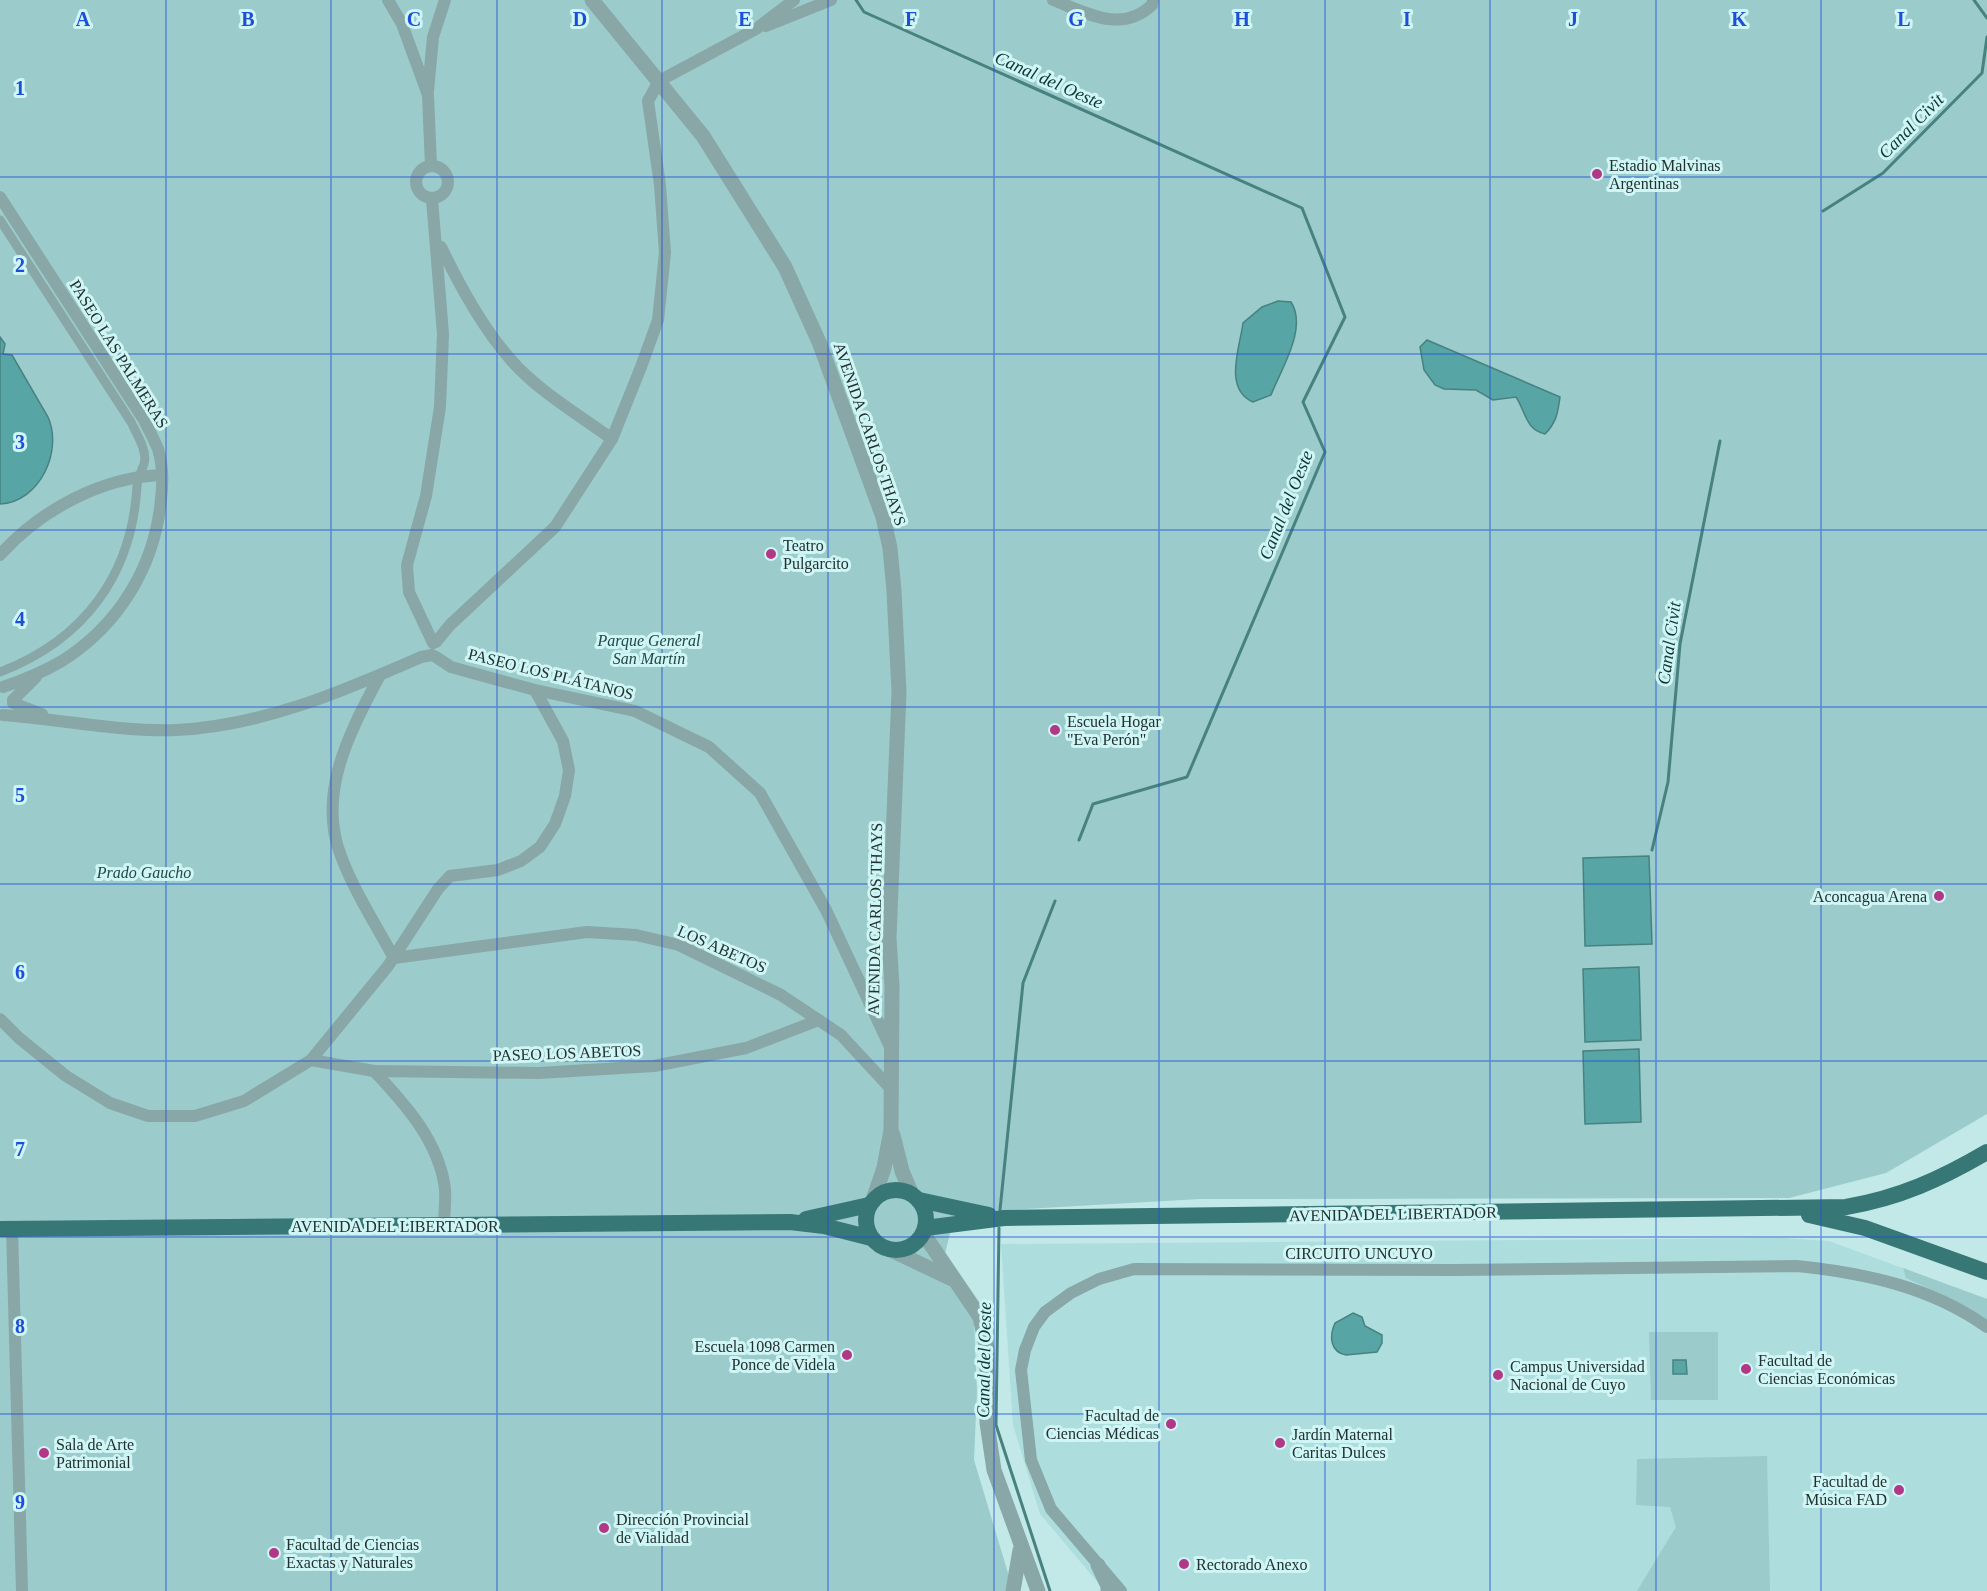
<svg xmlns="http://www.w3.org/2000/svg" width="1987" height="1591" viewBox="0 0 1987 1591" font-family="'Times New Roman',serif">
  <style>
    .built { fill: #aedddd }
    .green { fill: #9bcbcb }
    .water { fill: #57a5a4; stroke: #478281; stroke-width: 1.5 }
    .lines { fill: none; stroke-linecap: round; stroke-linejoin: round }
    .stream { stroke: #478281; stroke-width: 3 }
    .pedestrian { stroke: #88a7a6; stroke-width: 9 }
    .minor { stroke: #88a7a6; stroke-width: 12 }
    .tertiary { stroke: #88a7a6; stroke-width: 15 }
    .primary { stroke: #377776; stroke-width: 16 }
    .grid { fill: none; stroke: #1d4ed8; stroke-width: 1.5; stroke-opacity: 0.55 }
    .poi-dot { fill: #b33787; stroke: #cff6f5; stroke-width: 2 }
    .labels { text-anchor: middle; dominant-baseline: central; stroke-width: 6; stroke-linejoin: round; paint-order: stroke }
    .poi-label { font-size: 16px; fill: #213030; stroke: #cff6f5; text-anchor: start }
    .street-label { font-size: 16px; fill: #213030; stroke: #cff6f5 }
    .park-label { font-size: 16px; font-style: italic; fill: #214746; stroke: #cff6f5 }
    .water-label { font-size: 18px; font-style: italic; fill: #0d3535; stroke: #cff6f5 }
    .grid-label { font-size: 20px; text-anchor: middle; font-weight: bold; fill: #1d4ed8; stroke: #cff6f5; stroke-width: 6; stroke-linejoin: round; paint-order: stroke }
  </style>
  <rect width="100%" height="100%" fill="#c2e9e8"/>
  <!-- built -->
  <polygon class="built" points="1784,1238 1829,1241 1987,1299 1987,1591 1105,1591 1040,1514 1013,1425 1001,1244"/>
  <!-- green -->
  <g class="green">
    <polygon points="0,0 1987,0 1987,1114 1886,1173 1789,1198 1200,1199 990,1211 953,1221 944,1258 974,1320 977,1391 974,1460 1008,1573 1009,1591 0,1591"/>
    <polygon points="1903,1268 1987,1299 1987,1321 1940,1294 1906,1278"/>
    <polygon points="1649,1332 1718,1332 1718,1400 1651,1400"/>
    <polygon points="1767,1456 1770,1591 1637,1591 1676,1527 1670,1507 1636,1505 1637,1459"/>
  </g>
  <!-- water -->
  <g class="water">
    <path d="M1278,301L1291,302C1308,328 1281,369 1271,395L1253,402C1223,389 1240,347 1243,323L1262,307Z"/>
    <path d="M0,337L5,344L3,354L12,355L48,417C63,451 40,502 0,504Z"/>
    <path d="M1427,340L1560,397C1558,413 1556,423 1545,434C1525,429 1526,412 1516,397L1493,400L1476,390L1444,389L1435,385L1424,370L1420,347Z"/>
    <polygon points="1649,856 1652,944 1585,946 1583,858"/>
    <polygon points="1639,967 1641,1040 1585,1042 1583,969"/>
    <polygon points="1639,1049 1641,1122 1585,1124 1583,1051"/>
    <path d="M1353,1313L1362,1317L1365,1326L1382,1335V1343L1377,1352L1346,1355C1330,1352 1329,1336 1335,1323Z"/>
    <polygon points="1673,1360 1686,1360 1687,1374 1673,1374"/>
  </g>
  <g class="lines">
    <!-- stream -->
    <g class="stream">
      <polyline points="856,0 864,12 1302,208 1345,317 1303,402 1325,452 1187,777 1093,804 1079,840"/>
      <polyline points="1974,0 1987,18"/>
      <polyline points="1823,211 1883,173 1982,73 1987,37"/>
      <polyline points="1652,850 1668,782 1680,644 1720,441"/>
      <polyline points="1000,1210 1023,983 1055,901"/>
      <polyline points="999,1228 996,1425 1050,1591"/>
    </g>
    <!-- pedestrian -->
    <path class="pedestrian" d="M0,220L131,422C136,433 148,451 144,464C141,472 138,477 137,486C132,575 84,640 0,672"/>
    <!-- minor -->
    <g class="minor">
      <polyline points="388,0 402,24 428,95 431,166"/>
      <path d="M1053,0C1087,13 1122,34 1152,5L1153,0"/>
      <polyline points="766,26 831,0"/>
      <polyline points="428,91 433,37 445,0"/>
      <circle cx="432" cy="182" r="16"/>
      <path d="M0,197L144,420C149,430 154,439 158,449C163,465 163,483 161,499C155,566 119,625 62,661C43,672 24,680 3,687"/>
      <polyline points="432,199 443,334 440,407 426,496 407,565 409,592 433,643"/>
      <path d="M441,247C460,286 482,327 511,360C538,391 579,415 612,439"/>
      <path d="M0,555C40,510 102,477 162,475"/>
      <polyline points="436,642 450,625 555,527 612,439 641,367 658,320 665,253 660,185 648,101 659,81 756,29 794,0"/>
      <polyline points="436,657 451,667 535,690 635,711 709,747 760,793 826,910 891,1049"/>
      <path d="M380,675C351,730 316,793 341,856C354,891 376,925 394,958"/>
      <polyline points="13,700 36,677"/>
      <polyline points="13,703 42,714"/>
      <path d="M3,715C60,719 119,732 176,730C263,726 343,691 421,657L432,655"/>
      <polyline points="394,958 587,932 636,935 679,945 781,995 841,1035 892,1090"/>
      <polyline points="0,1019 19,1038 66,1076 110,1103 148,1116 195,1116 244,1101 311,1060 388,966 438,889 450,876 498,870 521,861 540,847 555,824 565,796 569,770 563,741 535,690"/>
      <polyline points="311,1060 374,1071 539,1073 654,1066 746,1048 819,1020"/>
      <path d="M374,1071C405,1104 439,1141 445,1189C446,1201 444,1214 444,1226"/>
      <polyline points="12,1229 22,1591"/>
      <path d="M1121,1591L1051,1509L1031,1460L1021,1370L1025,1350L1034,1327L1045,1312L1071,1293L1099,1279L1134,1269L1456,1270L1797,1266C1865,1273 1931,1287 1987,1327"/>
    </g>
    <!-- tertiary -->
    <g class="tertiary">
      <polyline points="592,0 703,136 785,267 819,342 883,517 890,548 894,591 899,692 889,938 892,986 891,1130 884,1168 873,1200"/>
      <polyline points="893,1135 902,1171 912,1195"/>
      <polyline points="923,1233 980,1317 987,1350 987,1423 994,1470 1038,1591"/>
      <polyline points="891,1250 952,1279"/>
      <polyline points="1098,1565 1108,1586 1108,1591"/>
      <polyline points="1013,1591 1020,1550"/>
    </g>
    <!-- primary -->
    <g class="primary">
      <circle cx="896" cy="1220" r="30"/>
      <polyline points="919,1200 989,1215"/>
      <polyline points="1809,1215 1865,1228 1987,1272"/>
      <polyline points="806,1219 869,1205"/>
      <path d="M925,1228L1004,1218L1846,1207C1899,1198 1941,1179 1987,1152"/>
      <polyline points="0,1229 790,1222 824,1226 871,1238"/>
    </g>
  </g>
  <!-- grid -->
  <path class="grid" d="M166,0V1591M331,0V1591M497,0V1591M662,0V1591M828,0V1591M994,0V1591M1159,0V1591M1325,0V1591M1490,0V1591M1656,0V1591M1821,0V1591M0,177H1987M0,354H1987M0,530H1987M0,707H1987M0,884H1987M0,1061H1987M0,1237H1987M0,1414H1987"/>
  <!-- markers -->
  <g class="poi-dot">
    <circle cx="1597" cy="174" r="6"/>
    <circle cx="771" cy="554" r="6"/>
    <circle cx="1055" cy="730" r="6"/>
    <circle cx="1939" cy="896" r="6"/>
    <circle cx="847" cy="1355" r="6"/>
    <circle cx="1746" cy="1369" r="6"/>
    <circle cx="1498" cy="1375" r="6"/>
    <circle cx="1171" cy="1424" r="6"/>
    <circle cx="1280" cy="1443" r="6"/>
    <circle cx="44" cy="1453" r="6"/>
    <circle cx="1899" cy="1490" r="6"/>
    <circle cx="604" cy="1528" r="6"/>
    <circle cx="274" cy="1553" r="6"/>
    <circle cx="1184" cy="1564" r="6"/>
  </g>
  <g class="labels">
    <!-- poi labels -->
    <g class="poi-label">
      <text x="1609" y="165">Estadio Malvinas<tspan x="1609" dy="18">Argentinas</tspan></text>
      <text x="783" y="545">Teatro<tspan x="783" dy="18">Pulgarcito</tspan></text>
      <text x="1067" y="721">Escuela Hogar<tspan x="1067" dy="18">"Eva Perón"</tspan></text>
      <text x="1927" y="896" text-anchor="end">Aconcagua Arena</text>
      <text x="835" y="1346" text-anchor="end">Escuela 1098 Carmen<tspan x="835" dy="18">Ponce de Videla</tspan></text>
      <text x="1758" y="1360">Facultad de<tspan x="1758" dy="18">Ciencias Económicas</tspan></text>
      <text x="1510" y="1366">Campus Universidad<tspan x="1510" dy="18">Nacional de Cuyo</tspan></text>
      <text x="1159" y="1415" text-anchor="end">Facultad de<tspan x="1159" dy="18">Ciencias Médicas</tspan></text>
      <text x="1292" y="1434">Jardín Maternal<tspan x="1292" dy="18">Caritas Dulces</tspan></text>
      <text x="56" y="1444">Sala de Arte<tspan x="56" dy="18">Patrimonial</tspan></text>
      <text x="1887" y="1481" text-anchor="end">Facultad de<tspan x="1887" dy="18">Música FAD</tspan></text>
      <text x="616" y="1519">Dirección Provincial<tspan x="616" dy="18">de Vialidad</tspan></text>
      <text x="286" y="1544">Facultad de Ciencias<tspan x="286" dy="18">Exactas y Naturales</tspan></text>
      <text x="1196" y="1564">Rectorado Anexo</text>
    </g>
    <!-- street labels -->
    <g class="street-label">
      <text transform="translate(119 354) rotate(58)">PASEO LAS PALMERAS</text>
      <text transform="translate(870 434) rotate(71)">AVENIDA CARLOS THAYS</text>
      <text transform="translate(551 674) rotate(14)">PASEO LOS PLÁTANOS</text>
      <text transform="translate(875 919) rotate(-89)">AVENIDA CARLOS THAYS</text>
      <text transform="translate(722 949) rotate(24)">LOS ABETOS</text>
      <text transform="translate(567 1053) rotate(-2)">PASEO LOS ABETOS</text>
      <text transform="translate(1393 1214) rotate(-1)">AVENIDA DEL LIBERTADOR</text>
      <text x="395" y="1226">AVENIDA DEL LIBERTADOR</text>
      <text x="1359" y="1253">CIRCUITO UNCUYO</text>
    </g>
    <!-- park labels -->
    <g class="park-label">
      <text x="649" y="640">Parque General<tspan x="649" dy="18">San Martín</tspan></text>
      <text x="144" y="872">Prado Gaucho</text>
    </g>
    <!-- water labels -->
    <g class="water-label">
      <text transform="translate(1049 80) rotate(24)">Canal del Oeste</text>
      <text transform="translate(1911 126) rotate(-45)">Canal Civit</text>
      <text transform="translate(1286 505) rotate(-68)">Canal del Oeste</text>
      <text transform="translate(1669 643) rotate(-82)">Canal Civit</text>
      <text transform="translate(984 1360) rotate(-89)">Canal del Oeste</text>
    </g>
  </g>
  <g class="grid-label">
    <text x="83" y="26">A</text>
    <text x="248" y="26">B</text>
    <text x="414" y="26">C</text>
    <text x="580" y="26">D</text>
    <text x="745" y="26">E</text>
    <text x="911" y="26">F</text>
    <text x="1076" y="26">G</text>
    <text x="1242" y="26">H</text>
    <text x="1407" y="26">I</text>
    <text x="1573" y="26">J</text>
    <text x="1739" y="26">K</text>
    <text x="1904" y="26">L</text>
    <text x="20" y="95">1</text>
    <text x="20" y="272">2</text>
    <text x="20" y="449">3</text>
    <text x="20" y="626">4</text>
    <text x="20" y="802">5</text>
    <text x="20" y="979">6</text>
    <text x="20" y="1156">7</text>
    <text x="20" y="1333">8</text>
    <text x="20" y="1509">9</text>
  </g>
</svg>
